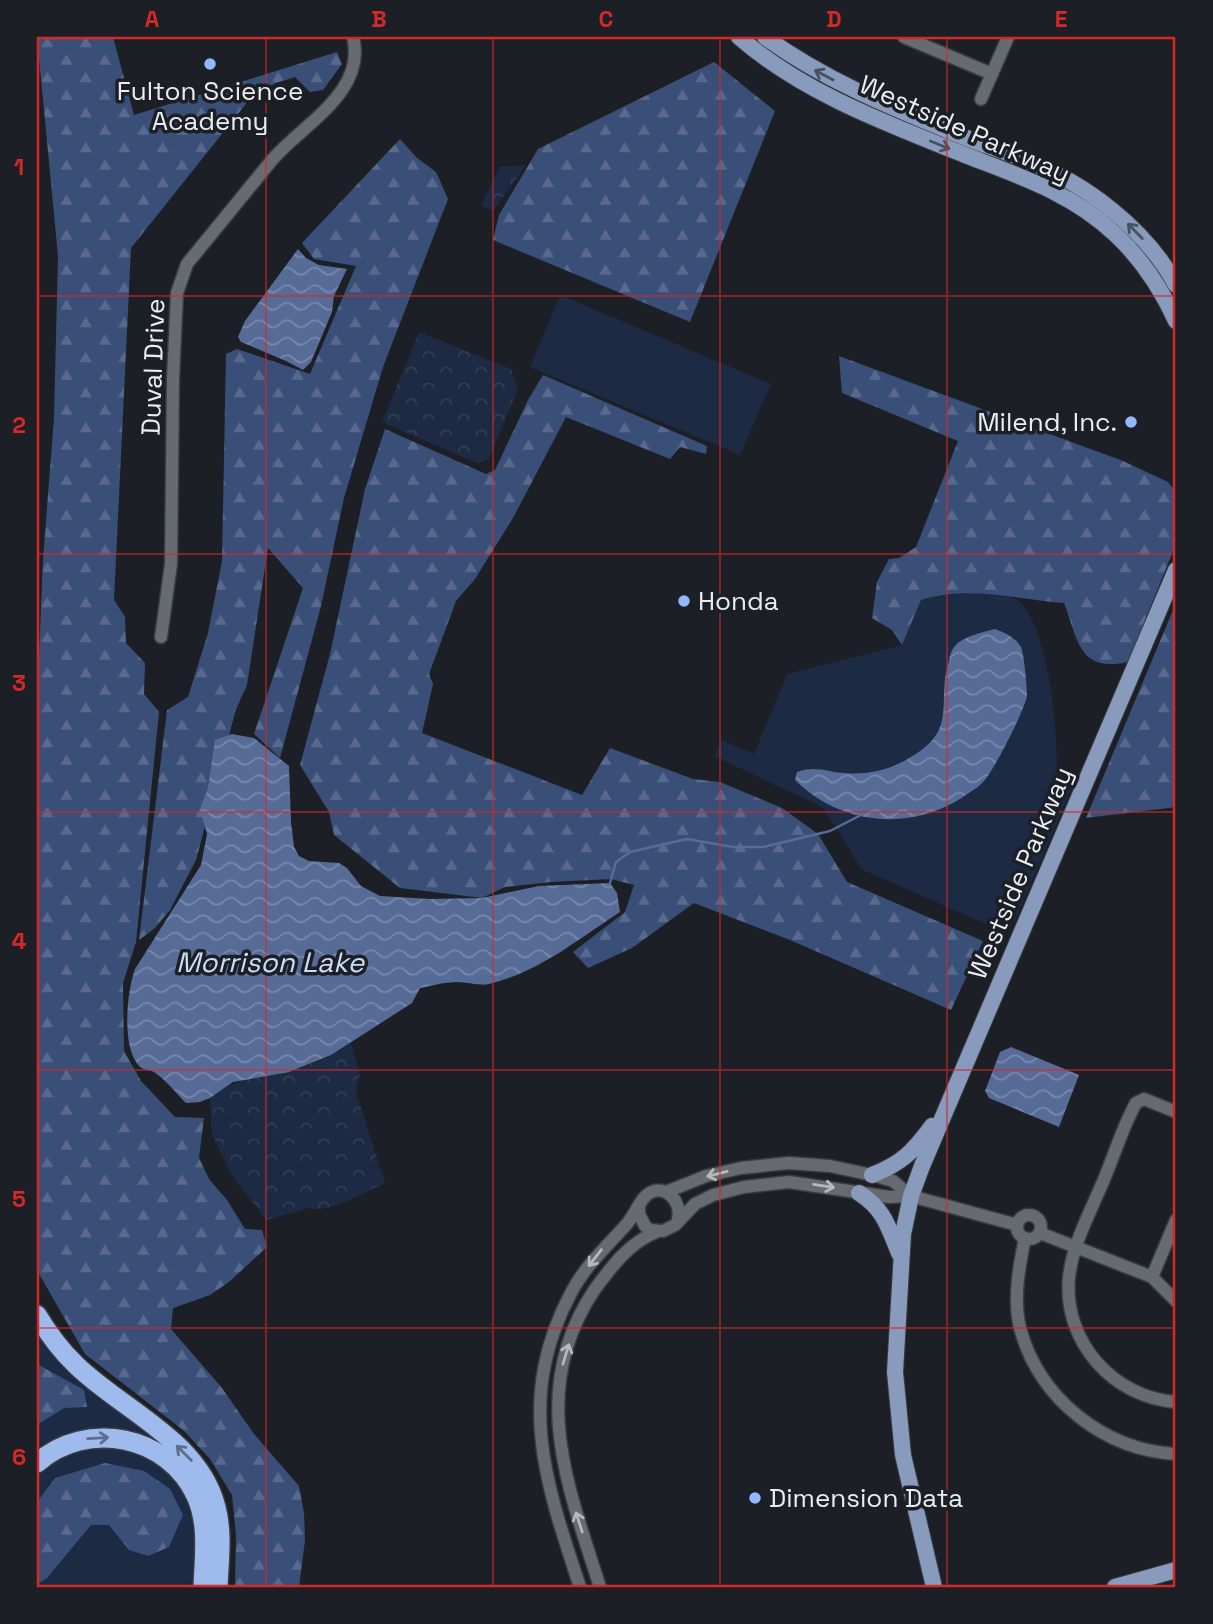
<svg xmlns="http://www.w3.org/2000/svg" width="1213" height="1624" viewBox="0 0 1213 1624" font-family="'Space Grotesk',sans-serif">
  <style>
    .grass { fill: #1c2a44 }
    .forest { fill: url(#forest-firs) }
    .park { fill: url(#park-crowns) }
    .water { fill: url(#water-waves) }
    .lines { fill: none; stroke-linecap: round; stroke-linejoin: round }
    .stream { stroke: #566c97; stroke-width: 2.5 }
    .minor-casing { stroke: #393b40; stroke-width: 15 }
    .major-casing { stroke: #393b40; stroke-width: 18 }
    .highway-casing { stroke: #393b40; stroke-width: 22 }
    .minor { stroke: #666a71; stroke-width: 12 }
    .major { stroke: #889bbc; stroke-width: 16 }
    .highway { stroke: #9fbbee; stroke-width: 19 }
    .oneway { stroke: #475161 }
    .oneway2 { stroke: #b5b9be }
    .oneway3 { stroke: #5e6d8a }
    .grid { fill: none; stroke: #d62828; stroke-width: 2; stroke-opacity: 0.55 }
    .poi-dot { fill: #92b7fd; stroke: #1c1f25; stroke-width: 2.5 }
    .labels { text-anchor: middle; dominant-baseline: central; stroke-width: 7; stroke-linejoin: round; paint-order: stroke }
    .poi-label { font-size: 26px; fill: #eaedf1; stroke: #1c1f25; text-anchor: start }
    .street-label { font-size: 26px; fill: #eaedf1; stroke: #1c1f25 }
    .water-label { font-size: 28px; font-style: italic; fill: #ccdbf6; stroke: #1c1f25 }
    .neatline { fill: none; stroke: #d62828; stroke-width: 2.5 }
    .grid-label { font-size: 23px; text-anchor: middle; font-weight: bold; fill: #d62828 }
  </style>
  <defs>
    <pattern id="forest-firs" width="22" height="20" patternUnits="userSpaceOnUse" patternTransform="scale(1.75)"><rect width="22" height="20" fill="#3a4f78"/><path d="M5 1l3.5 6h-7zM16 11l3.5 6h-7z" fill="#57698c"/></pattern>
    <pattern id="park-crowns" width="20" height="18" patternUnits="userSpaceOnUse" patternTransform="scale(1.75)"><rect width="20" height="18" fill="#1c2a44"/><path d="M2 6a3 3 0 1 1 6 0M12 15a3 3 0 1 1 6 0" fill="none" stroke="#323f56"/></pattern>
    <pattern id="water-waves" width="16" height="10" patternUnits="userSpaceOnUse" patternTransform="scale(1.75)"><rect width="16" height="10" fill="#566c97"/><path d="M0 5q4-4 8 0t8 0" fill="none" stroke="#7788ab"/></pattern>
  </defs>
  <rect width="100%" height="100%" fill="#1c1f25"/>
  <!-- grass -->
  <g class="grass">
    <polygon points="560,295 771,384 740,455 530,367"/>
    <path d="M984,592C993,593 1007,593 1016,599C1049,622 1058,732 1057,771L1074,783L1015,920L1005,926L995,928L861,869L834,824L820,806L714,756L722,740L754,754L787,674L902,645L921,600L941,594Z"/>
    <polygon points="37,1321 168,1444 164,1451 154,1442 37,1454"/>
    <polygon points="85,1444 121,1444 159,1459 182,1485 197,1518 198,1556 190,1587 37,1587 37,1584 47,1578 91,1525 109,1525 129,1550 148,1556 55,1478 37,1502 37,1472"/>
  </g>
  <!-- forest -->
  <g class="forest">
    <polygon points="37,37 113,37 134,115 337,52 342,64 323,90 310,92 295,77 276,83 253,95 131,248 114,600 125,617 126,643 145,663 144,694 159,712 136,942 123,983 124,1051 141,1081 175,1117 204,1118 199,1158 209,1179 227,1200 245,1229 262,1230 267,1247 229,1282 210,1295 173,1308 171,1329 222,1388 254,1434 299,1486 304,1513 305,1540 299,1587 235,1587 236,1535 232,1495 210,1459 183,1430 85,1354 38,1272 37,1264 37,706 43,559 54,418 58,256"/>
    <polygon points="714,62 775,111 690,322 493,240 499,215 538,149"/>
    <polygon points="400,139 417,158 436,172 448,199 383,367 344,498 321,606 280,758 254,734 303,588 268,548 247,685 236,709 196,860 170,910 155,928 139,940 167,710 188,697 208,633 222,561 226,354 237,349 310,374 356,266 314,259 302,243"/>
    <path d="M839,356L1123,461L1168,482L1176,492V544L1128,662C1078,673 1078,639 1064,603C1015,599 969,585 921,600L902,645L892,630L872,618L877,582L889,559L899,558L916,547L958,441L842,393Z"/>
    <polygon points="543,375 707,446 706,454 680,447 670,459 566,417 513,518 475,579 456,601 429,674 433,684 422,733 582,795 610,748 693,779 720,782 782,808 818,834 847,882 983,941 951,1010 790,940 694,903 632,948 588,968 573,952 625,912 634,885 611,879 551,882 505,887 482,898 400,888 334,835 329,812 300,765 330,654 365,489 385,429 486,474 495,470 528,400"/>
    <polygon points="1176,603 1176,807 1086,818"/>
    <polygon points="37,1364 84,1390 87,1407 64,1408 37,1425"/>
    <polygon points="105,1463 144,1471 170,1489 183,1515 169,1547 148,1556 129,1550 109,1525 91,1525 47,1578 37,1584 37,1502 55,1478"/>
  </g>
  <!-- park -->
  <g class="park">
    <polygon points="526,165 493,211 481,205 500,167"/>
    <polygon points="419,332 511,369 518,388 489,459 477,463 382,422"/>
    <path d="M351,1043L360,1074L356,1092L385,1183C367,1191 329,1214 309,1208L266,1220L231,1174L212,1134L210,1098C237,1076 254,1080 286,1072C309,1067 332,1055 351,1043Z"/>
  </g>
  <!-- water -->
  <g class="water">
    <polygon points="298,249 306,258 319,265 347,269 334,296 332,312 311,362 303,370 286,361 241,342 238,337 245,321"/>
    <path d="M995,629C1005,633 1015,637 1021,647C1024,654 1027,687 1027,695C1026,708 994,770 984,781C979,787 970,792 963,797C910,832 840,825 795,780L797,772C815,765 827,772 844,773C874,776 901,766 924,748C954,724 938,698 948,664C950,657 950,651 956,645C964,636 984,632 995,629Z"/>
    <path d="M232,734L254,738L289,766L291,822L294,847L299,856L309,861L339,863L347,868L361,886L380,896L430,899L482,898L539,886L610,883L617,893L620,912C577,940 539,972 489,984C479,986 467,982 457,982C445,982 431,986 420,988L412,1003L331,1055L289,1072L233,1082L210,1098L200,1102L186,1103C176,1093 166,1080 154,1072C149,1070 143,1070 139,1066C121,1046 127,991 135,969L201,865L207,834L200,809L208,788L215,740Z"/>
    <polygon points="1011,1047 1079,1075 1059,1127 989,1098 985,1091 1000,1052"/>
  </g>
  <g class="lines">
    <!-- stream -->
    <polyline class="stream" points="610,883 616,862 630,852 687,839 733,847 763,847 830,831 861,815"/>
    <defs>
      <g id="minor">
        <polyline points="904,37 992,74"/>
        <polyline points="981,99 1008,37"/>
        <path d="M161,637L171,564L173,379L177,293L187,264L272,160C303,124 367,92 353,37"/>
        <path d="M1176,1112L1144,1099L1136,1103C1123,1126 1115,1153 1105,1177C1092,1209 1072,1244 1069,1278C1063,1342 1114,1398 1176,1402"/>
        <polyline points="666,1192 706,1176 741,1168 789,1163 830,1166 872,1175 893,1181 911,1196"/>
        <polyline points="639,1207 639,1214 645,1226 650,1230 663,1231 675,1225 695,1204 713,1195 744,1187 789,1182 889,1197 911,1196 1017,1225"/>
        <circle cx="1029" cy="1227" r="12"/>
        <polyline points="1040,1233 1152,1277 1176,1301"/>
        <path d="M1025,1238C1019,1267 1013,1299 1020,1328C1039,1399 1104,1450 1176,1454"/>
        <polyline points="1152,1277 1176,1220"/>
        <path d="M580,1587C545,1481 515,1397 572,1291C586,1265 607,1246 626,1225C633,1217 637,1207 643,1199C659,1179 683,1198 678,1219"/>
        <path d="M600,1587C568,1486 527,1389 595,1289C612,1266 629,1243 656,1232"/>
      </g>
      <g id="major">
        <path d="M739,37C803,93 888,124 965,155C1019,176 1072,193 1115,234C1142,259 1161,288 1176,321"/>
        <path d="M765,37C823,79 888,106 954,133C978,143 1004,151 1028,161C1086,184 1146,229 1176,285"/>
        <path d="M872,1175C902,1163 913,1152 932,1126"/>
        <path d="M859,1193C884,1209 888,1226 899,1253"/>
        <polyline points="934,1587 903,1455 895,1372 903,1234 911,1196 922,1166 1176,570"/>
        <polyline points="1115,1587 1176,1570"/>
      </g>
      <g id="highway">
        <path d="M37,1315C48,1333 60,1350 76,1365C122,1410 199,1440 216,1507C223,1533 219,1561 218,1587"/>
        <path d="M37,1463C87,1419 168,1435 196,1496C209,1525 204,1557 203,1587"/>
      </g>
    </defs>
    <!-- minor casing -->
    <use href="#minor" class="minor-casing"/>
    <!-- major casing -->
    <use href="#major" class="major-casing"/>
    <!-- highway casing -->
    <use href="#highway" class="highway-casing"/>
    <!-- minor -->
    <use href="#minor" class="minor"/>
    <!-- major -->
    <use href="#major" class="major"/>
    <!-- highway -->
    <use href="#highway" class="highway"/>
  </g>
  <!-- one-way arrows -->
  <defs><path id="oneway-shaft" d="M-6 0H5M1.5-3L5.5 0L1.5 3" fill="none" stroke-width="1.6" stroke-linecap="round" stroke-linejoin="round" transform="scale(1.75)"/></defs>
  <g class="oneway">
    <use href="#oneway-shaft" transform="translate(824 75) rotate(-152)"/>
    <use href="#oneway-shaft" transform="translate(940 145) rotate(22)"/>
    <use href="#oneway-shaft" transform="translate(1135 231) rotate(-134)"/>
  </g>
  <g class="oneway2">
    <use href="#oneway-shaft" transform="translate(717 1174) rotate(166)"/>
    <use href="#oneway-shaft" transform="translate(824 1186) rotate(9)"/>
    <use href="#oneway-shaft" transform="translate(595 1258) rotate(128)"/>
    <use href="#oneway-shaft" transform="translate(566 1354) rotate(-73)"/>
    <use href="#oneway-shaft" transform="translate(579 1522) rotate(-108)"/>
  </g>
  <g class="oneway3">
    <use href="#oneway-shaft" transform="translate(98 1438) rotate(-3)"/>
    <use href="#oneway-shaft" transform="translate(184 1453) rotate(-135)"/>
  </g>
  <!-- grid -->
  <path class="grid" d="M266,37V1587M493,37V1587M720,37V1587M947,37V1587M37,296H1176M37,554H1176M37,812H1176M37,1070H1176M37,1328H1176"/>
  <!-- markers -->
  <g class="poi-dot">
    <circle cx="210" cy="64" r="7"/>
    <circle cx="1131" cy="422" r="7"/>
    <circle cx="684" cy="601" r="7"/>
    <circle cx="755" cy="1498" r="7"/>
  </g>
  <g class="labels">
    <!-- poi labels -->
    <g class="poi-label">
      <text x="210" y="91" text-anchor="middle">Fulton Science<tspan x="210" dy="30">Academy</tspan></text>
      <text x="1117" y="422" text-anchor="end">Milend, Inc.</text>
      <text x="698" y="601">Honda</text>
      <text x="769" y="1498">Dimension Data</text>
    </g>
    <!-- street labels -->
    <g class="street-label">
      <text transform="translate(965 129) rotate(24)">Westside Parkway</text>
      <text transform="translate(153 367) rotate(-88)">Duval Drive</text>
      <text transform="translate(1020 873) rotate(-67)">Westside Parkway</text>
    </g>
    <!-- water labels -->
    <g class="water-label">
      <text x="270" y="962">Morrison Lake</text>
    </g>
  </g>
  <!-- border -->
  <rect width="1213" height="1624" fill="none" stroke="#1c1f25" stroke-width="77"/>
  <rect x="38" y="38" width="1136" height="1548" class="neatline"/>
  <g class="grid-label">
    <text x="152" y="27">A</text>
    <text x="379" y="27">B</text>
    <text x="606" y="27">C</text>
    <text x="834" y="27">D</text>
    <text x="1061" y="27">E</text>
    <text x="19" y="175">1</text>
    <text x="19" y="433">2</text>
    <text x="19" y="691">3</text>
    <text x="19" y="949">4</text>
    <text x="19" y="1207">5</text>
    <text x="19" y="1465">6</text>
  </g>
</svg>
